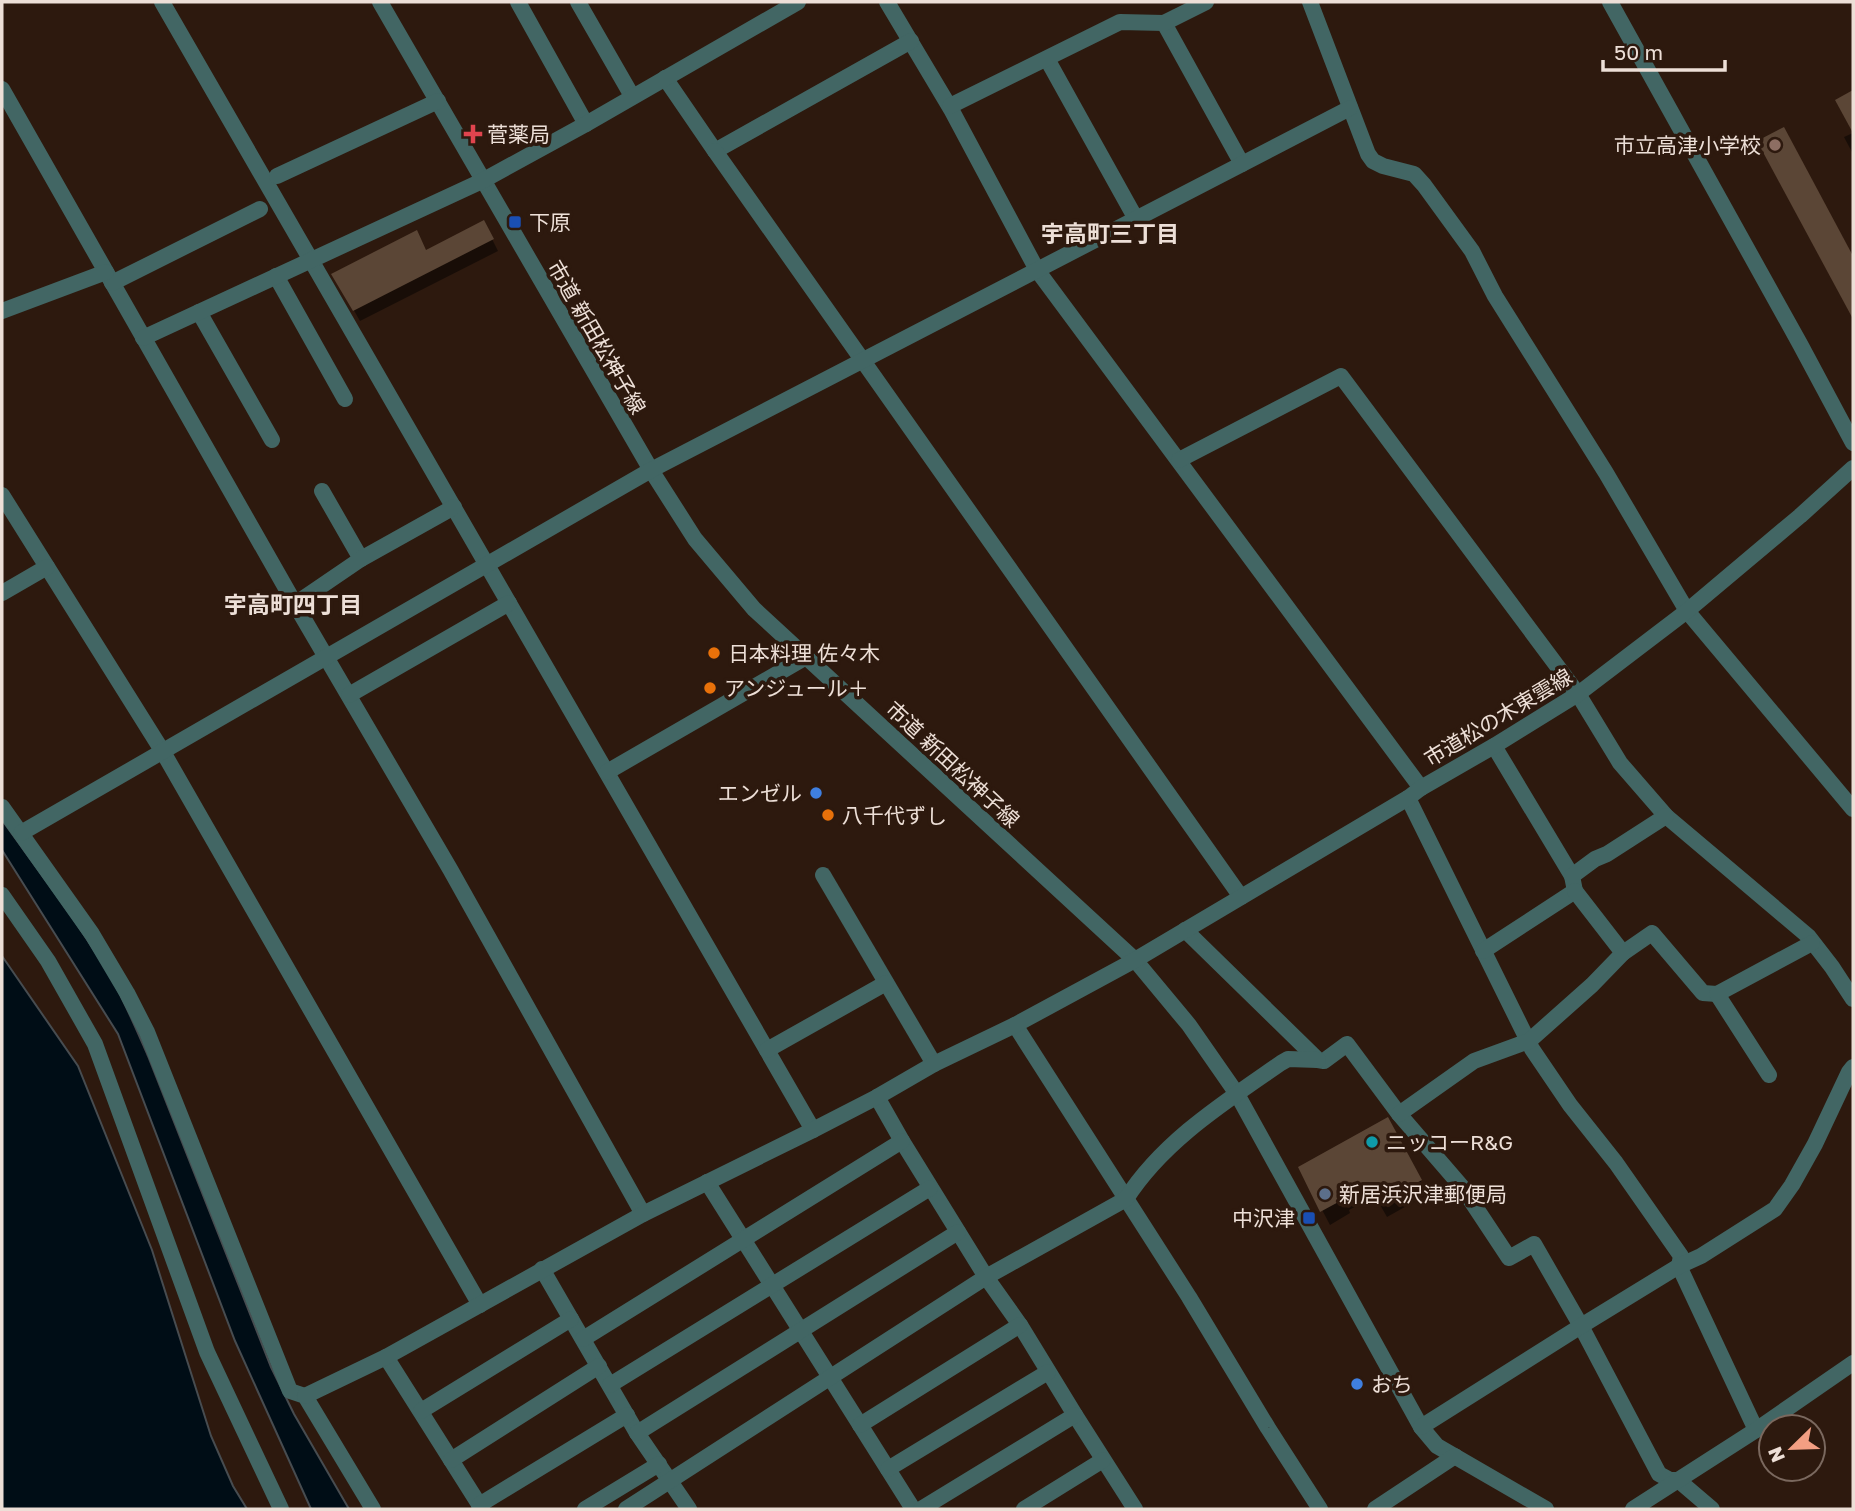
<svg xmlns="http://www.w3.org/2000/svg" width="1855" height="1511" viewBox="0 0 1855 1511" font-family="'Golos Text','Noto Sans JP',sans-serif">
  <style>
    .water { fill: #000d16; stroke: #474c50; stroke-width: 2 }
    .shadow { fill: #0007 }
    .building { fill: #5b4636 }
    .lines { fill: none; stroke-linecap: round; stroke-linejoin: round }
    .minor { stroke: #426664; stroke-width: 16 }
    .health-dot { fill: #e0444e; stroke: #2d190e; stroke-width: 2.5 }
    .education-dot { fill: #8d6e63; stroke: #2d190e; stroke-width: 2.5 }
    .transit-dot { fill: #1a4fb4; stroke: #2d190e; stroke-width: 2.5 }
    .food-dot { fill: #e8710a; stroke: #2d190e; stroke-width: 2.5 }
    .shop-dot { fill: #3f7fe0; stroke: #2d190e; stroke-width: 2.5 }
    .culture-dot { fill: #0f9aa8; stroke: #2d190e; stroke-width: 2.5 }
    .service-dot { fill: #5c6f8a; stroke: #2d190e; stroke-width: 2.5 }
    .labels { text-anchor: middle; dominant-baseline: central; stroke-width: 7; stroke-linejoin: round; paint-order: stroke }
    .poi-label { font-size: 21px; fill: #eddfd7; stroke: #2d190e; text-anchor: start }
    .street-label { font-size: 21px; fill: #eddfd7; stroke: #2d190e }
    .neighbourhood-label { font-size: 23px; font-weight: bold; fill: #eddfd7; stroke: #2d190e }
  </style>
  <rect width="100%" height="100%" fill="#2d190e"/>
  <!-- water -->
  <g class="water">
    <path d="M2,820C40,873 81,926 114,983C127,1007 137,1031 148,1056L271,1367L294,1414L349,1509H311L235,1341L118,1034L2,850Z"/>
    <polygon points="2,956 78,1066 152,1250 211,1436 233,1486 247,1509 2,1509"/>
  </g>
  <!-- shadow -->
  <g class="shadow">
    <polygon points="1853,133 1853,154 1844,137"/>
    <polygon points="489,233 498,251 360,321 334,275 426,252"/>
    <polygon points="1387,1120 1428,1194 1387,1217 1375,1196 1349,1210 1350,1213 1330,1225 1300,1168"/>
  </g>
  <!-- building -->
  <g class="building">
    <polygon points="1853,90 1853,133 1835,100"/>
    <polygon points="1784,127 1853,256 1853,319 1757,141"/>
    <polygon points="484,220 494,239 353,311 331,274 417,230 426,250"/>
    <polygon points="1388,1117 1422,1180 1378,1204 1366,1183 1342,1196 1344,1199 1320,1212 1298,1167"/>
  </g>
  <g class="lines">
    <!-- minor -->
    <g class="minor">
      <polyline points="162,2 813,1130"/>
      <polyline points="380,2 651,470 695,539 754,609 1135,960 1189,1025 1237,1094 1421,1427 1437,1446 1546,1509"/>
      <polyline points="518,2 586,124"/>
      <polyline points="578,2 632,96"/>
      <polyline points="887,2 952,111 1037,270 1421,788"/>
      <polyline points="1310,2 1368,154 1373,161 1383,166 1414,174 1424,185 1472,251 1495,296 1606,473 1687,611 1853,809"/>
      <polyline points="1610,2 1800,344 1853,443"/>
      <polyline points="1164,23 1242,164"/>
      <polyline points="1047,59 1136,219"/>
      <polyline points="665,78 715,151 911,41"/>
      <polyline points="2,89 295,604 450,869 643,1214"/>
      <polyline points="950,106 1120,22 1164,23 1206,2"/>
      <polyline points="715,151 1241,897"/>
      <polyline points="277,176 438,101"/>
      <polyline points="276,276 345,399"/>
      <polyline points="112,283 260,209"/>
      <polyline points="2,311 106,272"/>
      <polyline points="199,312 272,440"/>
      <polyline points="143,338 482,181 586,124 798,2"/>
      <polyline points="1179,460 1341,376 1578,694 1620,763 1666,816 1808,936 1832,967 1853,999"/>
      <polyline points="322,491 361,559"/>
      <polyline points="2,495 163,752 480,1305"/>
      <polyline points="2,593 47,567"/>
      <polyline points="295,604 361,559 454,507"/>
      <polyline points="349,695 509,603"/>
      <polyline points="1494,746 1572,876"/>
      <polyline points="607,772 806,657"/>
      <polyline points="1408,798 1532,1049 1570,1105 1616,1163 1681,1256 1679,1266 1756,1430"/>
      <polyline points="2,807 92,934 127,993 147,1032 290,1391 305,1396 373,1509"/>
      <polyline points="21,833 651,470 1350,108"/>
      <polyline points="823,875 934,1064"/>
      <polyline points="2,895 48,961 95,1044 207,1352 281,1509"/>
      <polyline points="1185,930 1318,1060 1324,1061 1347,1044 1399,1114 1462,1187 1509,1258 1534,1244 1581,1326 1659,1474 1670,1480 1678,1480 1712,1509"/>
      <polyline points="1483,951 1575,891 1572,876 1595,859 1607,854 1666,816"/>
      <polyline points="1623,953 1652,933 1703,993 1717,994"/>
      <polyline points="1015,1025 1189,1297 1268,1428 1320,1509"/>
      <polyline points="767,1050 886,983"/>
      <polyline points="1769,1075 1717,994 1812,943"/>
      <polyline points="877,1097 902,1141 986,1277 1020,1325 1075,1415 1135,1509"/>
      <polyline points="1399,1114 1474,1061 1529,1041 1592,985 1623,953 1575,891"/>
      <polyline points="707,1182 913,1509"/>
      <polyline points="542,1269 637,1433 689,1509"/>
      <polyline points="583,1339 902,1141"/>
      <polyline points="386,1357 482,1509"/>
      <polyline points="610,1385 930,1188"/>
      <polyline points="305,1396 386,1357 643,1214 813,1130 877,1097 934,1064 1015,1025 1135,960 1408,798 1421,788 1494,746 1578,694 1687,611 1800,516 1853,468"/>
      <polyline points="421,1411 571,1319"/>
      <polyline points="860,1425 1020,1325"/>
      <polyline points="1421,1427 1581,1326 1679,1266 1701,1256 1775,1209 1792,1185 1815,1144 1849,1072 1853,1067"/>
      <polyline points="637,1433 958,1232"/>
      <polyline points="451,1460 599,1366"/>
      <polyline points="888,1469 1048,1372"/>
      <polyline points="479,1505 627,1415"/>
      <polyline points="585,1509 659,1464"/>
      <path d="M626,1509L986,1277L1126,1199C1163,1141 1225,1102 1281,1063L1288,1059L1318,1060"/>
      <polyline points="921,1509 1075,1415"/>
      <polyline points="1024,1509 1103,1460"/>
      <polyline points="1375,1509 1455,1456"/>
      <polyline points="1633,1509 1756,1430 1853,1363"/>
    </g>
  </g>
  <!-- markers -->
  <path class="health-dot" d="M469.5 123.5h7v7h7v7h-7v7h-7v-7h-7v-7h7z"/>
  <circle class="education-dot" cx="1775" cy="145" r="7"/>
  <g class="transit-dot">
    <rect x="508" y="215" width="14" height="14" rx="3.5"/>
    <rect x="1302" y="1211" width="14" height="14" rx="3.5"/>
  </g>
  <g class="food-dot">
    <circle cx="714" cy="653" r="7"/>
    <circle cx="710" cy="688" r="7"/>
    <circle cx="828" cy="815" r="7"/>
  </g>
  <g class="shop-dot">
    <circle cx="816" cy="793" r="7"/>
    <circle cx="1357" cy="1384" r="7"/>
  </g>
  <circle class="culture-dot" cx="1372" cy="1142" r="7"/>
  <circle class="service-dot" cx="1325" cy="1194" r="7"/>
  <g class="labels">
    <!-- poi labels -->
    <g class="poi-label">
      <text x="487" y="134">菅薬局</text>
      <text x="1761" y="145" text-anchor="end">市立高津小学校</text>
      <text x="529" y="222">下原</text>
      <text x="728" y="653">日本料理 佐々木</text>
      <text x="724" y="688">アンジュール＋</text>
      <text x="802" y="793" text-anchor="end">エンゼル</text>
      <text x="842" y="815">八千代ずし</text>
      <text x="1386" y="1142">ニッコーR&amp;G</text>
      <text x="1339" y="1194">新居浜沢津郵便局</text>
      <text x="1295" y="1218" text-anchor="end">中沢津</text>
      <text x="1371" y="1384">おち</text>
    </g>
    <!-- street labels -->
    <g class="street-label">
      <text transform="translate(597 337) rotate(60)">市道 新田松神子線</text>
      <text transform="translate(1498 717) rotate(-31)">市道松の木東雲線</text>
      <text transform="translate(953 764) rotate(43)">市道 新田松神子線</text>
    </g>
    <!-- neighbourhood labels -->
    <g class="neighbourhood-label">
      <text x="1110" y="233">宇高町三丁目</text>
      <text x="293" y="604">宇高町四丁目</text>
    </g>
  </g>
  <!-- border -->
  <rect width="1855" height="1511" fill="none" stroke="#eddfd7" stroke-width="7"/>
  <!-- north arrow -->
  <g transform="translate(1792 1448) rotate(247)"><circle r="33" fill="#2d190e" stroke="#7a685e" stroke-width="2"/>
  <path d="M0-5L12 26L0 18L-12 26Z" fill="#f39f83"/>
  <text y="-10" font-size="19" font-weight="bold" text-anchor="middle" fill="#eddfd7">N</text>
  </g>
  <!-- scale -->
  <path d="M1603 60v10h122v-10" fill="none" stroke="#eddfd7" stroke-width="3.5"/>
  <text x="1614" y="60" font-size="21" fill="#eddfd7" stroke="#2d190e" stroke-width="5" paint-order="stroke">50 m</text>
</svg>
